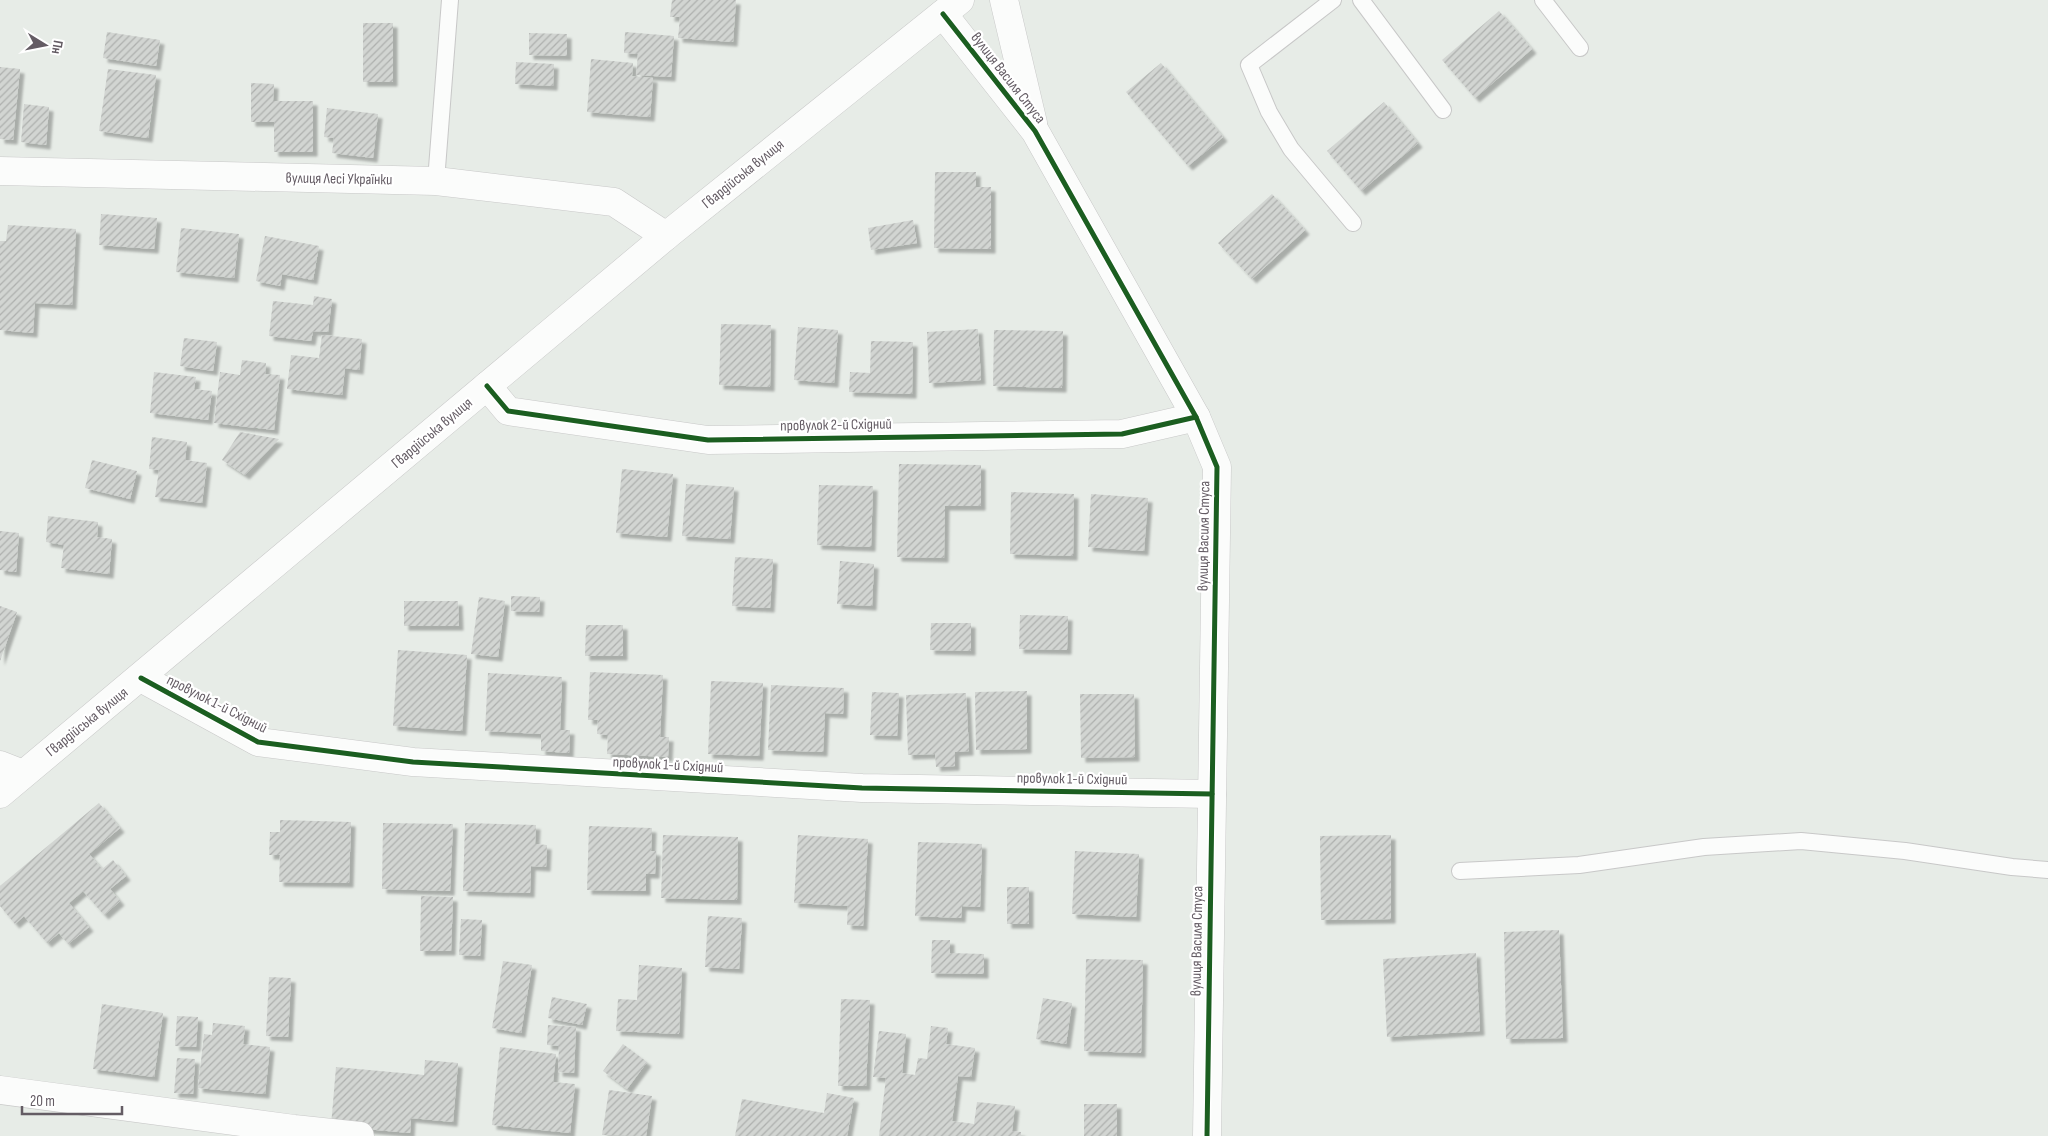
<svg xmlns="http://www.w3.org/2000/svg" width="2048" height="1136" viewBox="0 0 2048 1136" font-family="'Sofia Sans Condensed',sans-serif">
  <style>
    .building { fill: url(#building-hatch); filter: url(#shadow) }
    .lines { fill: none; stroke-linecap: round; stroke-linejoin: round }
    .service-casing { stroke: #c8c8c8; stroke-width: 18 }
    .minor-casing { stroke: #c8c8c8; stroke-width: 29 }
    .secondary-casing { stroke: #c9c9c9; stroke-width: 29 }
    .service { stroke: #fbfcfb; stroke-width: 16 }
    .minor { stroke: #fbfcfb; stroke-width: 28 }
    .secondary { stroke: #fbfcfb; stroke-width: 28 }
    .cycleway-casing { stroke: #fff; stroke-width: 8 }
    .cycleway { stroke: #1b5e20; stroke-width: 5 }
    .labels { text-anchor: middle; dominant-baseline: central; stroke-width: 4.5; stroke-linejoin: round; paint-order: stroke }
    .street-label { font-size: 15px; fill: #645c64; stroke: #fff }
  </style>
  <defs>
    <pattern id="building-hatch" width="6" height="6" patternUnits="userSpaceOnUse" patternTransform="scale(1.25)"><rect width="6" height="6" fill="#d2d5d2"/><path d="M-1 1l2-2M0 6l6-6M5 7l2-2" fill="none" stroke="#aeb0ae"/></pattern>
    <filter id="shadow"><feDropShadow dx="4.5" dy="4.5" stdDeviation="1" flood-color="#0004"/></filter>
  </defs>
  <rect width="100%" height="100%" fill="#e7ece7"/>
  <!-- building -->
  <g class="building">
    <polygon points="672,0 736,0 733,42 678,38 680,17 670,17"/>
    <polygon points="1499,11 1532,49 1475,98 1442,60"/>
    <rect x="363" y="23" width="30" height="59"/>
    <polygon points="107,32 160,40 156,66 103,58"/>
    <polygon points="625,32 674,36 671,77 636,75 638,54 624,53"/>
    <polygon points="529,33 567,34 567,56 529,55"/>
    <polygon points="591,59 633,63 632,76 653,78 650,117 587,112"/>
    <polygon points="516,62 554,64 553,86 515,84"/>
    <polygon points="1161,63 1223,137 1188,166 1126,92"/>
    <polygon points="0,67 20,69 13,140 0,139"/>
    <polygon points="108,69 156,75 148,138 99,131"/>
    <polygon points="251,83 274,84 273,101 313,101 313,152 274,152 274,122 251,122"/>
    <polygon points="1384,102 1418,143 1361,191 1327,151"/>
    <polygon points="24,104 49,107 46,145 21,142"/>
    <polygon points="327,108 378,114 373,158 332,153 334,138 324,137"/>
    <polygon points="935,172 976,172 976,187 991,187 991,249 934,248"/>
    <polygon points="1272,194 1305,230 1252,279 1218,243"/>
    <polygon points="101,214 157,218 154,249 99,245"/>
    <polygon points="913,220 917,243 871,250 868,228"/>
    <polygon points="8,225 76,229 72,305 35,303 33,333 0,330 0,241 6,241"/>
    <polygon points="181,228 239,234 234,278 176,272"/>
    <polygon points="265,236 319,246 313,280 282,274 280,286 256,281"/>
    <polygon points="314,296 332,299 328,332 313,331 311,341 269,336 273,301 313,305"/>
    <polygon points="721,324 771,325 770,387 719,385"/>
    <polygon points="798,327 838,330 834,383 794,380"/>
    <polygon points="978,329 981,380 929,383 927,332"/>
    <polygon points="994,330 1063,331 1062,388 993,386"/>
    <polygon points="322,335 362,339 359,370 345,368 342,395 287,389 291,355 319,358"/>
    <polygon points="184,338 217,342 213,371 180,366"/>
    <polygon points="871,341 913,342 912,394 849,392 850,372 870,373"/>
    <polygon points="242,360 266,363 265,374 280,375 274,430 214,423 220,372 240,375"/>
    <polygon points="154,372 196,377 194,389 212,391 208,420 150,413"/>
    <polygon points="240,432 279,439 245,475 222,460"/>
    <polygon points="152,437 187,442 185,460 207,463 202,503 155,497 159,470 149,469"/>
    <polygon points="92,460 137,471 130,499 85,488"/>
    <polygon points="899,464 981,465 981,506 945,506 944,558 897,557"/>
    <polygon points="622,469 673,474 667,537 616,533"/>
    <polygon points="686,484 734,487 730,539 682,536"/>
    <polygon points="819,485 873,486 871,547 817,545"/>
    <polygon points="1011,492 1074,494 1073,556 1010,554"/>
    <polygon points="1091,494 1148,498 1144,551 1088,547"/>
    <polygon points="48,516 98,522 97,537 112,539 109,574 61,568 64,545 46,542"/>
    <polygon points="0,531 19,533 16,572 0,570"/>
    <polygon points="735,557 773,559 770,608 732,606"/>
    <polygon points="840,561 874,564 872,606 837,604"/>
    <polygon points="511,596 540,597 539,612 511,611"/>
    <polygon points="479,597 505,601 498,657 471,654"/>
    <polygon points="404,601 458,601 459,626 404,626"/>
    <polygon points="0,606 17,612 0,661"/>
    <polygon points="1020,615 1068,616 1067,650 1019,649"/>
    <polygon points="931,623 971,623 971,651 930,650"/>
    <polygon points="586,625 623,625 623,656 585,656"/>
    <polygon points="398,650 467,655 462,731 393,726"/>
    <polygon points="590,672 663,675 660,737 669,737 668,757 607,754 608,735 597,734 598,720 588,720"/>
    <polygon points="488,673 562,677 560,730 570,730 569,753 541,751 541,734 485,731"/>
    <polygon points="711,681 763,683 759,756 708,754"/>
    <polygon points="771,685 844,688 843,714 825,713 823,752 768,750"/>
    <polygon points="1027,691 1027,749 976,750 975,692"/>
    <polygon points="872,692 899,693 897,736 870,735"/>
    <polygon points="966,693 969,751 955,752 955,766 936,767 935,754 908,755 906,695"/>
    <polygon points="1080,694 1134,694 1135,757 1081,758"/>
    <polygon points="99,803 120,828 89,854 102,869 113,860 126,876 110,889 120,901 104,915 83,891 69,903 89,927 68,944 59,933 47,943 24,916 15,924 0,906 0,886"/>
    <polygon points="280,820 351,822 349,883 279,882 280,855 269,855 270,832 280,832"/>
    <polygon points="383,823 453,824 450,891 382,889"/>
    <polygon points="465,823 536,825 535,844 547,845 546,867 531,866 530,893 463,891"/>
    <polygon points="589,826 652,828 651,851 656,851 655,874 646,874 646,891 587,890"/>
    <polygon points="663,835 738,837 737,900 661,898"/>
    <polygon points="798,835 868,839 863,926 847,925 848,906 794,903"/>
    <polygon points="1391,835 1391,919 1321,920 1320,836"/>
    <polygon points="918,842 982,844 980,907 962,906 961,918 915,916"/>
    <polygon points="1075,851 1139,854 1136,917 1072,914"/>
    <rect x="1007" y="887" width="22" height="37"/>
    <polygon points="421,896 453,897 451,951 420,951"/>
    <polygon points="708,916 742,918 739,969 705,967"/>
    <polygon points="461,919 482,920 480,956 459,955"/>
    <polygon points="1559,930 1563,1038 1506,1039 1504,932"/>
    <polygon points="932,940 950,940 950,953 984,954 984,974 931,973"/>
    <polygon points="1476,953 1480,1031 1387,1037 1383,959"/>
    <polygon points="1086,959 1143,960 1141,1053 1084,1051"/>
    <polygon points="503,961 532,965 521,1033 492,1028"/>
    <polygon points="639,965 682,968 679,1034 616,1031 618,999 637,1000"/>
    <polygon points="269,977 291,978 288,1037 266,1036"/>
    <polygon points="552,997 587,1004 582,1025 548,1018"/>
    <polygon points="1043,998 1072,1003 1066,1044 1036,1039"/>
    <polygon points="841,999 870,1000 866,1086 838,1086"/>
    <polygon points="102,1004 163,1013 154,1077 93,1069"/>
    <polygon points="177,1016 198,1017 196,1047 175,1046"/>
    <polygon points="213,1023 245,1026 243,1044 270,1047 265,1094 198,1088 204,1034 212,1035"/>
    <polygon points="548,1025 576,1027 574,1073 558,1072 559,1046 547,1045"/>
    <polygon points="931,1026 948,1028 946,1044 975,1048 971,1077 958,1076 952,1121 974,1124 977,1102 1015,1106 1012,1131 1021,1132 1021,1136 879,1136 886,1078 873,1077 879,1031 906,1034 902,1073 915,1075 918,1058 927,1059"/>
    <polygon points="623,1044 647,1062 627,1089 603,1071"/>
    <polygon points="500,1047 556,1054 553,1082 575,1084 570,1133 492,1125"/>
    <polygon points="177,1058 195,1059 193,1094 174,1093"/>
    <polygon points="425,1060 458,1063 453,1122 411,1118 410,1133 331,1126 336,1067 424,1075"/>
    <polygon points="609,1090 652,1096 646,1136 602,1135"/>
    <polygon points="827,1093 854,1098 847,1136 735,1136 742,1099 824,1113"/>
    <rect x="1084" y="1104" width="33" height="32"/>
  </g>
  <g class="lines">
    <defs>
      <g id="service">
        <polyline points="1333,0 1249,65 1269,112 1291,149 1353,223"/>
        <polyline points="1361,0 1443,110"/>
        <polyline points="1543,0 1580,48"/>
        <polyline points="436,181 450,0"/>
        <polyline points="1460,871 1579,865 1704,847 1801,841 1905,851 2012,867 2048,870"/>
      </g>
      <g id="minor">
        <polyline points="1004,0 1033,123"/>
        <polyline points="943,14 1035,131 1196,417 1217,467 1207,1136"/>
        <polyline points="0,171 436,181 614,202 666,236"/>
        <polyline points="487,386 508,411 708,440 1122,434 1196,417"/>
        <polyline points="141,678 258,742 413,762 862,788 1212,794"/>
        <polyline points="0,765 23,774"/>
        <polyline points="0,1090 294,1129 360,1136"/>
      </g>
      <polyline id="secondary" points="0,794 666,236 960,0"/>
    </defs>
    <!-- service casing -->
    <use href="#service" class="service-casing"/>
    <!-- minor casing -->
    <use href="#minor" class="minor-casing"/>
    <!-- secondary casing -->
    <use href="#secondary" class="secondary-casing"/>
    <!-- service -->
    <use href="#service" class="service"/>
    <!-- minor -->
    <use href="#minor" class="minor"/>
    <!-- secondary -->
    <use href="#secondary" class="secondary"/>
    <defs>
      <g id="cycleway">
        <polyline points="943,14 1035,131 1196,417 1217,467 1207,1136"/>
        <polyline points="487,386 508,411 708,440 1122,434 1196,417"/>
        <polyline points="141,678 258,742 413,762 862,788 1212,794"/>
      </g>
    </defs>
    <!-- cycleway casing -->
    <use href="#cycleway" class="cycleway-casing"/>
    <!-- cycleway -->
    <use href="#cycleway" class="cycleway"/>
  </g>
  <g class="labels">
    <!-- street labels -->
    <g class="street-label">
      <text transform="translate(1008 78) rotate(52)">вулиця Василя Стуса</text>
      <text transform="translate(743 174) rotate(-39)">Гвардійська вулиця</text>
      <text transform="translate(339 179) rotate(1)">вулиця Лесі Українки</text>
      <text transform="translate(836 425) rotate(-1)">провулок 2-й Східний</text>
      <text transform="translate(432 433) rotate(-40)">Гвардійська вулиця</text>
      <text transform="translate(1204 536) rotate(-89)">вулиця Василя Стуса</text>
      <text transform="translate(217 704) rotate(27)">провулок 1-й Східний</text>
      <text transform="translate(87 722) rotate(-39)">Гвардійська вулиця</text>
      <text transform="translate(668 765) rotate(3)">провулок 1-й Східний</text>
      <text transform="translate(1072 779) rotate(1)">провулок 1-й Східний</text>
      <text transform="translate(1197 941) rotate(-89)">вулиця Василя Стуса</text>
    </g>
  </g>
  <!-- north arrow -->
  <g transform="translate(45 45) rotate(100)" stroke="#ffffff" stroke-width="4" paint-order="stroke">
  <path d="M0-4L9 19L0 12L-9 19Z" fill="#645c64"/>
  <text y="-8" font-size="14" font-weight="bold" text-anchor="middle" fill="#645c64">Пн</text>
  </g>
  <!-- scale -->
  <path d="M22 1106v8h100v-8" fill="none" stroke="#645c64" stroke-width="2.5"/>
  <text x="30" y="1106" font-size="15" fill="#645c64" stroke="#ffffff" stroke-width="4" paint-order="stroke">20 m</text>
</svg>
